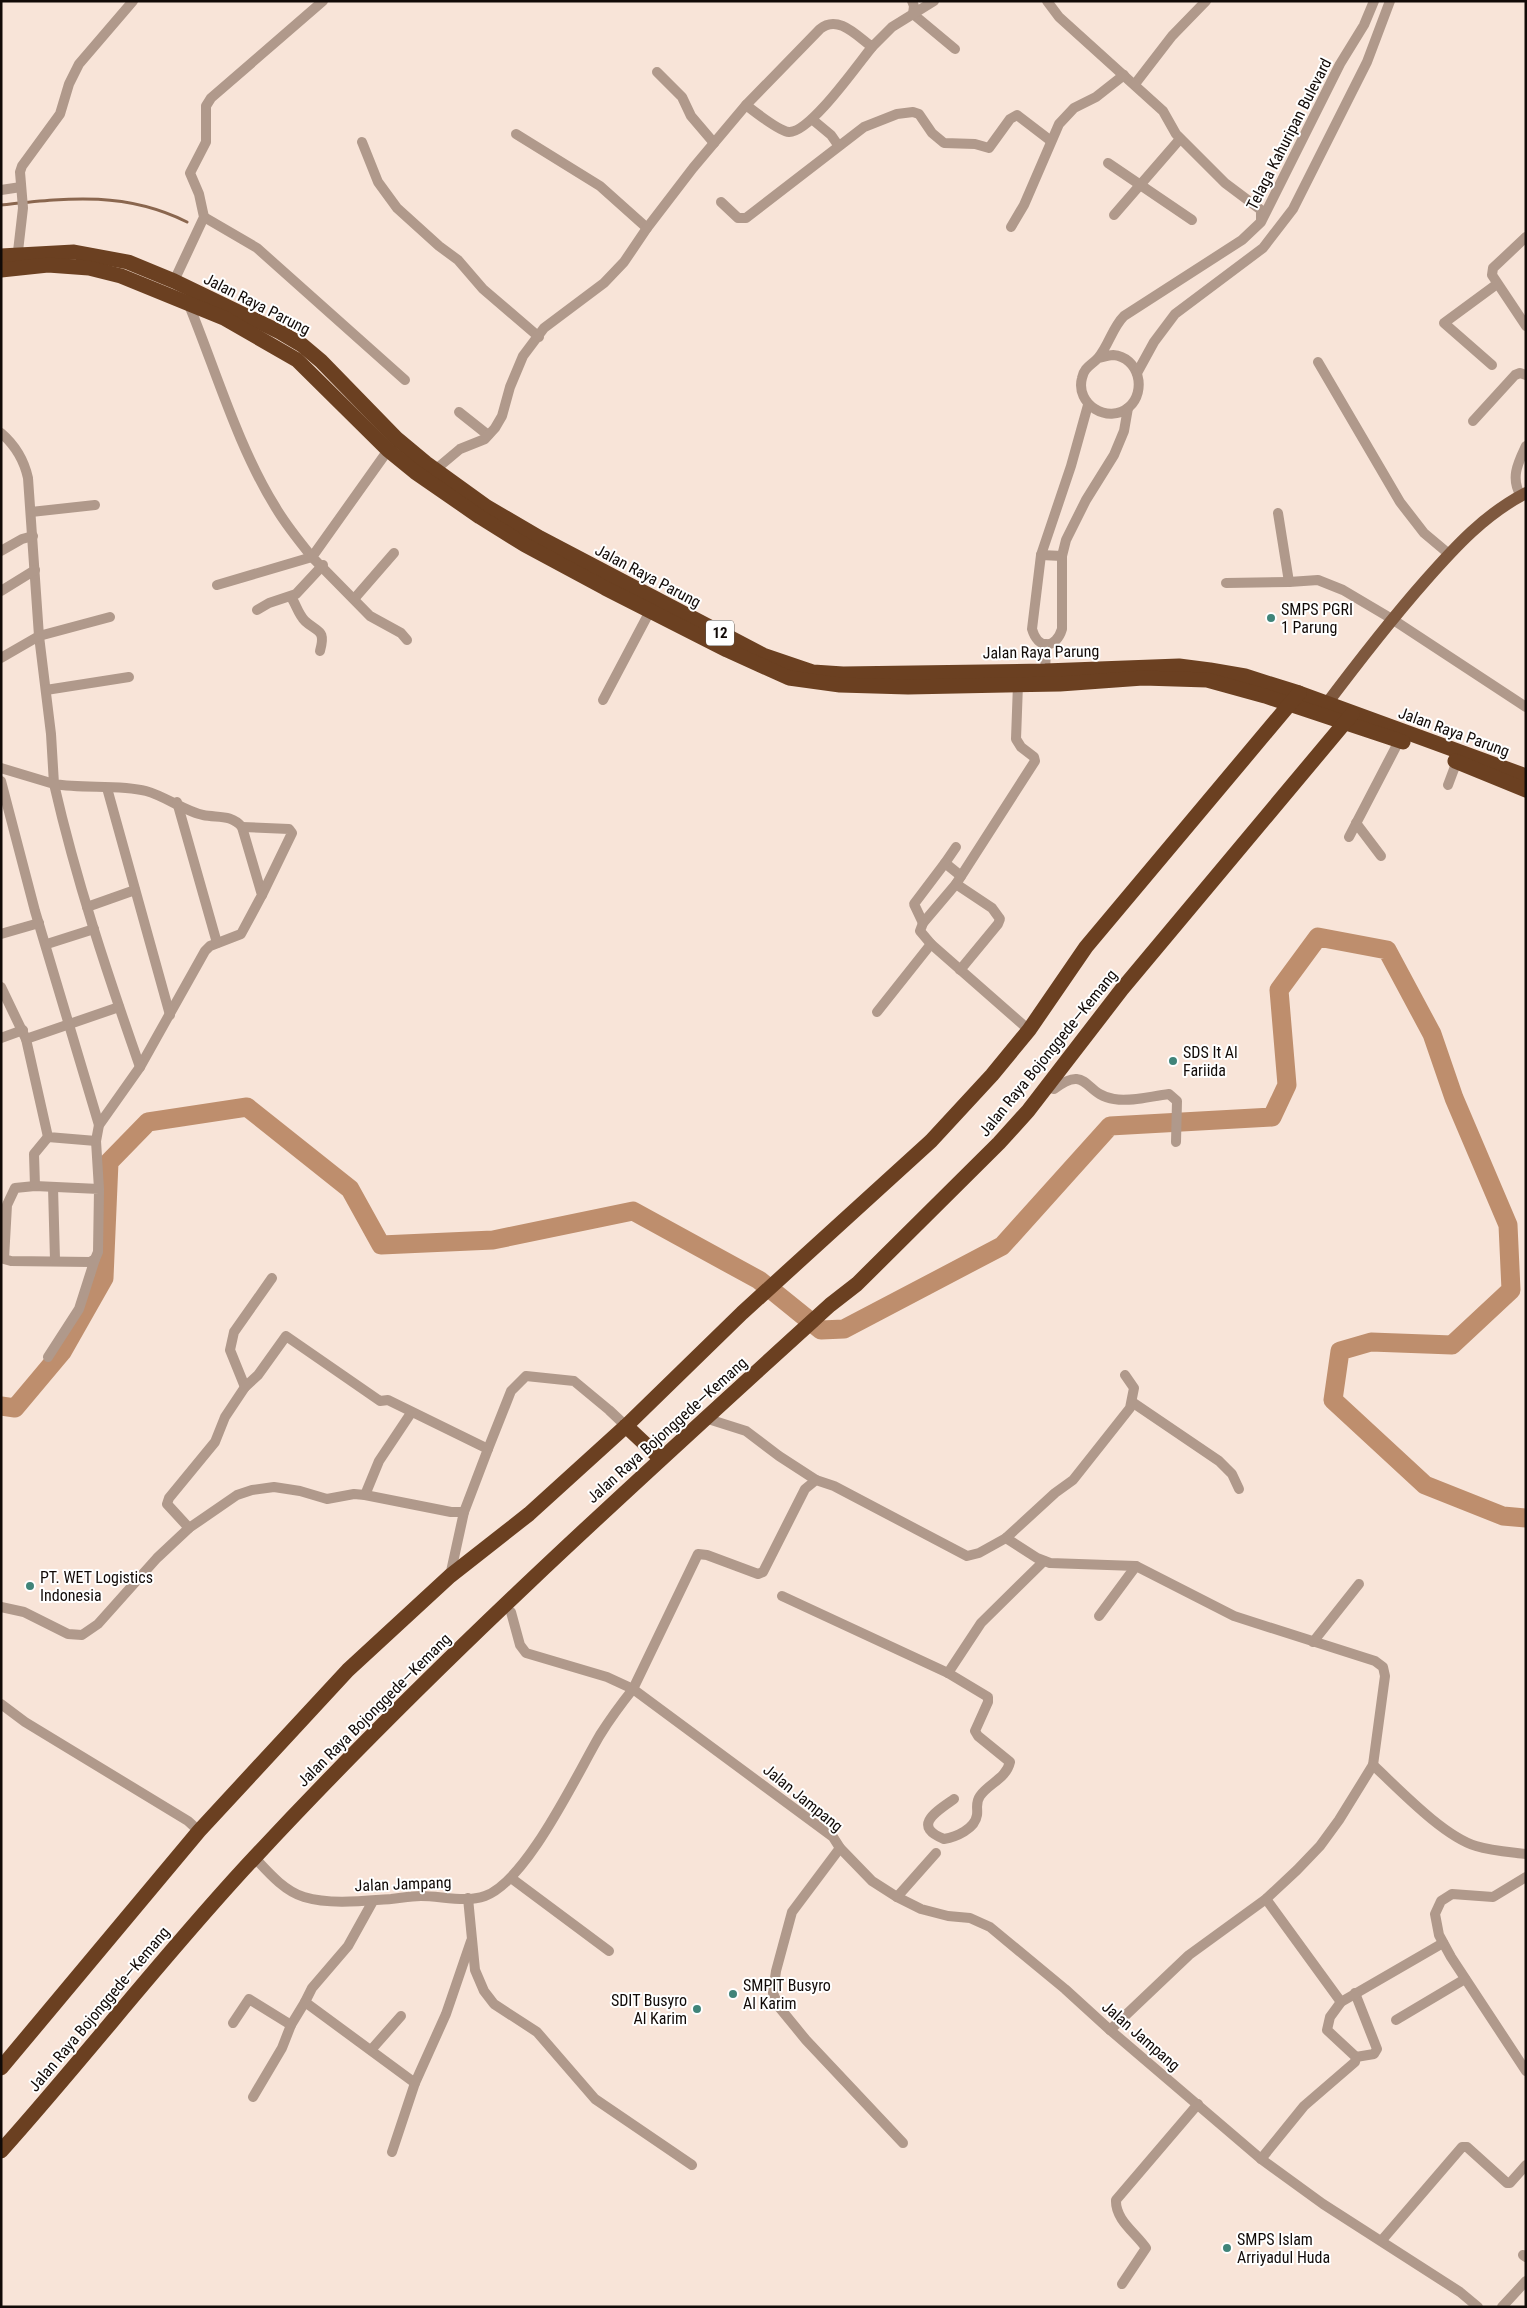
<svg xmlns="http://www.w3.org/2000/svg" width="1527" height="2308" viewBox="0 0 1527 2308" font-family="'Roboto Condensed',sans-serif">
  <style>
    .lines { fill: none; stroke-linecap: round; stroke-linejoin: round }
    .stream { stroke: #8a664e; stroke-width: 3 }
    .river { stroke: #be8e6d; stroke-width: 19 }
    .minor { stroke: #b0998b; stroke-width: 10 }
    .major { stroke: #7e583e; stroke-width: 12 }
    .highway { stroke: #6b4021; stroke-width: 15 }
    .poi-dot { fill: #408479; stroke: #fff; stroke-width: 2 }
    .labels { text-anchor: middle; dominant-baseline: central; stroke-width: 4; stroke-linejoin: round; paint-order: stroke }
    .shield { fill: #fff; stroke: #585451; stroke-width: 1 }
    .shield-label { font-size: 15px; font-weight: bold; fill: #110a07 }
    .street-label { font-size: 16px; fill: #110a07; stroke: #fff }
    .poi-label { font-size: 16px; fill: #110a07; stroke: #fff; text-anchor: start }
  </style>
  <rect width="100%" height="100%" fill="#f8e4d8"/>
  <g class="lines">
    <!-- stream -->
    <path class="stream" d="M1,205C68,198 124,191 187,222"/>
    <!-- river -->
    <polyline class="river" points="1,1406 15,1408 62,1352 104,1278 109,1162 148,1122 247,1107 350,1189 381,1245 493,1240 633,1211 759,1280 821,1330 844,1329 1002,1246 1110,1126 1272,1117 1287,1085 1279,990 1318,937 1387,950 1432,1034 1454,1098 1508,1225 1511,1290 1452,1345 1371,1342 1340,1351 1333,1400 1425,1485 1503,1516 1526,1518"/>
    <!-- minor -->
    <g class="minor">
      <polyline points="912,1 914,6 913,14 955,49"/>
      <polyline points="1047,1 1059,17 1163,111 1176,134 1225,183 1261,210 1261,220"/>
      <polyline points="657,72 682,97 691,116 714,143"/>
      <polyline points="1135,84 1172,36 1206,1"/>
      <path d="M746,105C755,112 779,131 789,132C810,133 858,64 872,47"/>
      <polyline points="813,120 831,135 838,145"/>
      <polyline points="516,134 600,186 647,228"/>
      <polyline points="362,142 378,182 397,208 439,246 458,260 483,289 539,337"/>
      <polyline points="1108,163 1192,220"/>
      <polyline points="1,190 21,187"/>
      <polyline points="721,202 738,218 746,218 864,127 897,114 913,112 919,114 932,133 944,143 975,144 989,148 1010,119 1017,115 1051,141"/>
      <polyline points="1114,215 1180,139"/>
      <polyline points="204,217 257,248 405,380"/>
      <polyline points="1011,227 1024,205 1059,124 1074,108 1096,97 1124,75"/>
      <polyline points="1526,237 1493,268 1492,275 1526,326"/>
      <polyline points="17,260 23,208 20,172 22,166 60,114 69,84 79,64 133,1"/>
      <polyline points="174,281 204,217 199,194 190,173 206,142 206,106 211,98 323,1"/>
      <path d="M189,305C216,371 238,447 276,508C286,525 299,541 312,557L217,585"/>
      <path d="M1098,358C1103,357 1109,355 1113,355C1139,357 1147,391 1129,407C1108,425 1075,404 1082,378C1084,367 1092,365 1098,358C1109,345 1112,328 1124,316L1242,240L1261,222L1340,64L1364,25L1374,1"/>
      <polyline points="1318,362 1400,502 1424,533 1449,554"/>
      <polyline points="1492,365 1444,323 1497,284"/>
      <polyline points="1137,373 1154,342 1175,314 1263,248 1293,209 1367,62 1390,1"/>
      <path d="M1088,405L1071,466L1041,555L1032,629C1038,650 1056,649 1062,629V556L1066,540L1086,500L1114,455L1124,431L1128,408"/>
      <polyline points="459,412 488,435"/>
      <polyline points="1473,421 1515,375 1520,373 1526,375"/>
      <path d="M1,433C15,445 24,460 28,478L39,636L51,734L54,784C84,789 118,784 146,791C165,796 186,812 203,815C218,818 231,814 242,827L262,895L241,934L210,946L205,951L140,1067L99,1125L96,1141L99,1189L98,1252L95,1259L90,1262L11,1261L4,1259L7,1205L15,1188L35,1186L99,1189"/>
      <polyline points="391,446 312,557 370,616 401,633 407,640"/>
      <path d="M435,470L460,449L485,439L495,428L502,416L510,387L523,356L544,328L604,283L624,262L647,228L693,168L746,105L820,29C838,14 857,36 872,47L892,27L934,1"/>
      <path d="M1521,496C1510,478 1518,463 1526,446"/>
      <polyline points="31,512 95,505"/>
      <polyline points="1278,513 1289,582 1318,580 1343,590 1392,619 1526,707"/>
      <polyline points="1,551 22,539 33,536"/>
      <polyline points="1041,555 1062,556"/>
      <polyline points="1226,583 1289,582"/>
      <polyline points="1,591 35,570"/>
      <path d="M291,597C296,604 298,614 305,621C318,633 326,629 320,651"/>
      <polyline points="354,599 394,553"/>
      <polyline points="257,610 269,603 296,594 323,565"/>
      <polyline points="1,658 39,636 110,617"/>
      <polyline points="1045,676 1046,644"/>
      <polyline points="1018,684 1016,739 1021,747 1034,757 1035,761 956,884 923,923 920,931 931,944 1029,1030"/>
      <polyline points="46,690 129,677"/>
      <polyline points="603,700 650,611"/>
      <path d="M1,768L54,784C76,880 107,973 140,1067"/>
      <polyline points="1,781 35,911 99,1125"/>
      <polyline points="1448,785 1457,761"/>
      <polyline points="107,788 170,1015"/>
      <polyline points="177,802 217,943"/>
      <polyline points="1356,823 1381,856"/>
      <polyline points="242,827 289,829 292,833 262,895"/>
      <polyline points="1349,837 1399,741"/>
      <polyline points="956,847 945,863 961,876"/>
      <polyline points="956,884 992,908 1000,919 998,924 960,970"/>
      <polyline points="87,907 135,890"/>
      <polyline points="923,923 914,904 945,863"/>
      <polyline points="1,934 39,923"/>
      <polyline points="47,944 94,929"/>
      <polyline points="1,987 26,1039 48,1137 96,1141"/>
      <polyline points="877,1012 931,944"/>
      <polyline points="1,1038 23,1030"/>
      <polyline points="26,1039 119,1007"/>
      <path d="M1046,1086L1054,1089C1088,1063 1084,1095 1114,1099C1132,1102 1151,1096 1169,1094L1177,1101L1176,1142"/>
      <polyline points="35,1186 34,1154 48,1137"/>
      <polyline points="53,1187 55,1260"/>
      <polyline points="48,1357 79,1309 95,1259"/>
      <polyline points="245,1387 230,1350 234,1332 272,1278"/>
      <polyline points="1132,1402 1219,1461 1232,1474 1239,1489"/>
      <polyline points="705,1418 746,1431 779,1456 816,1480"/>
      <polyline points="488,1449 511,1391 526,1376 574,1381 609,1410 626,1426"/>
      <polyline points="365,1495 379,1461 411,1413"/>
      <polyline points="189,1528 167,1504 169,1498 215,1442 225,1417 245,1387 258,1375 286,1336 380,1401 388,1400 488,1449 464,1512 450,1576"/>
      <polyline points="1006,1538 1037,1558 1050,1563 1136,1566 1234,1616 1375,1661 1383,1667 1385,1676 1373,1765 1339,1820 1320,1846 1297,1870 1266,1899 1189,1955 1110,2030"/>
      <path d="M782,1596L948,1673L988,1697V1702L975,1731L978,1736L1010,1762C1006,1779 989,1783 980,1796C975,1803 978,1808 977,1815C975,1829 956,1837 944,1839C911,1826 937,1811 954,1799"/>
      <polyline points="1,1607 24,1612 68,1634 82,1635 98,1624 157,1558 189,1528 237,1495 252,1490 274,1487 300,1491 327,1499 354,1494 365,1495 451,1512 464,1512"/>
      <polyline points="511,1612 520,1645 526,1653 607,1677 633,1689 698,1554 707,1555 758,1574 763,1572 805,1489 816,1480 834,1486 967,1556 979,1553 1006,1538 1055,1493 1073,1480 1130,1408 1134,1388 1125,1375"/>
      <polyline points="1099,1616 1136,1566"/>
      <polyline points="1313,1642 1359,1584"/>
      <polyline points="948,1673 981,1623 1044,1561"/>
      <polyline points="1,1704 25,1722 188,1821 199,1831"/>
      <path d="M1373,1765C1399,1789 1443,1836 1476,1846C1492,1851 1510,1852 1526,1854"/>
      <polyline points="840,1848 792,1912 776,1971 773,1993 779,2007 806,2040 903,2143"/>
      <path d="M254,1857C268,1872 284,1891 304,1897C331,1905 363,1901 391,1899C401,1898 411,1896 421,1896C441,1896 466,1903 485,1896C527,1881 577,1774 600,1735C610,1719 621,1704 633,1689L833,1837L840,1848L872,1881L897,1897L921,1909L948,1916L970,1918L990,1927L1065,1989L1110,2030L1261,2159L1323,2204L1460,2292L1478,2307"/>
      <polyline points="1526,1877 1493,1897 1452,1894 1441,1901 1435,1914 1439,1935 1451,1957 1526,2071"/>
      <polyline points="511,1878 609,1951"/>
      <polyline points="897,1897 936,1853"/>
      <polyline points="468,1898 475,1970 484,1991 494,2004 537,2032 595,2099 692,2165"/>
      <polyline points="1266,1899 1341,2002"/>
      <polyline points="1355,1993 1377,2049 1374,2054 1356,2057"/>
      <polyline points="305,2002 312,1988 348,1946 373,1901"/>
      <polyline points="1396,2020 1465,1979"/>
      <polyline points="233,2023 249,1999 291,2025"/>
      <polyline points="371,2050 401,2016"/>
      <polyline points="253,2097 282,2048 291,2025 305,2002 415,2083"/>
      <polyline points="392,2152 415,2083 446,2014 471,1941"/>
      <polyline points="1261,2159 1304,2106 1355,2062 1356,2057 1327,2030 1330,2017 1341,2002 1443,1943"/>
      <polyline points="1382,2240 1462,2147 1467,2147 1507,2183 1510,2183 1526,2165"/>
      <polyline points="1523,2255 1526,2257"/>
      <path d="M1122,2284L1146,2248C1136,2233 1115,2220 1116,2200L1198,2104"/>
      <polyline points="1502,2307 1526,2281"/>
    </g>
    <!-- major -->
    <path class="major" d="M1322,710C1355,666 1388,623 1425,581C1455,547 1485,514 1526,493"/>
    <!-- highway -->
    <g class="highway">
      <polyline points="1,256 74,252 128,262 174,281 280,332 302,345 321,361 396,438 426,463 487,507 540,538 763,655 813,672 843,674 1045,671 1179,666 1210,670 1245,676 1299,693 1526,776"/>
      <polyline points="1,270 48,265 89,268 121,276 224,318 297,360 388,450 415,472 480,517 525,545 605,588 727,650 789,678 840,685 908,687 1060,684 1143,678 1207,680 1265,696 1403,742"/>
      <polyline points="1455,761 1526,790"/>
      <polyline points="626,1426 660,1458"/>
      <polyline points="1,2068 199,1831 348,1670 450,1576 529,1514 626,1426 742,1313 931,1141 992,1075 1029,1030 1086,947 1299,693"/>
      <path d="M1,2151C87,2055 166,1952 254,1858C435,1663 633,1484 830,1305L857,1284L999,1143L1028,1111L1122,989L1352,714"/>
    </g>
  </g>
  <!-- markers -->
  <g class="poi-dot">
    <circle cx="1271" cy="618" r="5"/>
    <circle cx="1173" cy="1061" r="5"/>
    <circle cx="30" cy="1586" r="5"/>
    <circle cx="733" cy="1994" r="5"/>
    <circle cx="697" cy="2009" r="5"/>
    <circle cx="1227" cy="2248" r="5"/>
  </g>
  <g class="labels">
    <!-- shield labels -->
    <rect class="shield" x="706" y="620.5" width="28" height="25" rx="4"/>
    <g class="shield-label">
      <text x="720" y="633">12</text>
    </g>
    <!-- street labels -->
    <g class="street-label">
      <text transform="translate(1289 134) rotate(-63)">Telaga Kahuripan Bulevard</text>
      <text transform="translate(257 304) rotate(27)">Jalan Raya Parung</text>
      <text transform="translate(648 576) rotate(28)">Jalan Raya Parung</text>
      <text transform="translate(1041 652) rotate(-1)">Jalan Raya Parung</text>
      <text transform="translate(1454 732) rotate(20)">Jalan Raya Parung</text>
      <text transform="translate(1048 1053) rotate(-51)">Jalan Raya Bojonggede—Kemang</text>
      <text transform="translate(667 1430) rotate(-42)">Jalan Raya Bojonggede—Kemang</text>
      <text transform="translate(374 1710) rotate(-45)">Jalan Raya Bojonggede—Kemang</text>
      <text transform="translate(803 1798) rotate(39)">Jalan Jampang</text>
      <text transform="translate(403 1884) rotate(-2)">Jalan Jampang</text>
      <text transform="translate(99 2009) rotate(-50)">Jalan Raya Bojonggede—Kemang</text>
      <text transform="translate(1141 2036) rotate(41)">Jalan Jampang</text>
    </g>
    <!-- poi labels -->
    <g class="poi-label">
      <text x="1281" y="609">SMPS PGRI<tspan x="1281" dy="18">1 Parung</tspan></text>
      <text x="1183" y="1052">SDS It Al<tspan x="1183" dy="18">Fariida</tspan></text>
      <text x="40" y="1577">PT. WET Logistics<tspan x="40" dy="18">Indonesia</tspan></text>
      <text x="743" y="1985">SMPIT Busyro<tspan x="743" dy="18">Al Karim</tspan></text>
      <text x="687" y="2000" text-anchor="end">SDIT Busyro<tspan x="687" dy="18">Al Karim</tspan></text>
      <text x="1237" y="2239">SMPS Islam<tspan x="1237" dy="18">Arriyadul Huda</tspan></text>
    </g>
  </g>
  <!-- border -->
  <rect width="1527" height="2308" fill="none" stroke="#110a07" stroke-width="5"/>
</svg>
